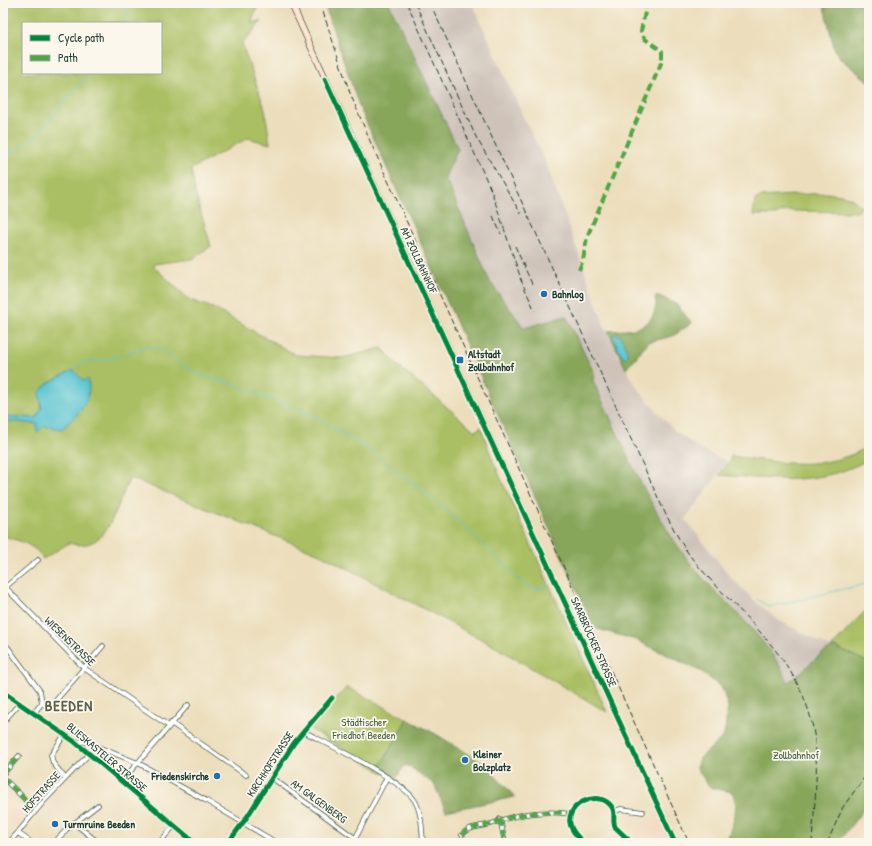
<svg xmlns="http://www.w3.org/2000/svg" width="872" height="846" viewBox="0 0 872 846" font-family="'Patrick Hand',sans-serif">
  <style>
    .built { fill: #f0d6bc }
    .industrial { fill: #cec2b9 }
    .green { fill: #aabf64; stroke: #647e4c; fill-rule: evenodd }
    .forest { fill: #87a65a; stroke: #537247 }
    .water { fill: #58c4d1; stroke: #3c8082 }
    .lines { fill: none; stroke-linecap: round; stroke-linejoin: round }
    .stream { stroke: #58c4d1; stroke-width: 1 }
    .street-casing { stroke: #3e5548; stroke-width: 5.5 }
    .secondary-casing { stroke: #3e5548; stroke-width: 7 }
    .street { stroke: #fff; stroke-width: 4 }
    .secondary { stroke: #fde4d1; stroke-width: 5.5 }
    .rail { stroke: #1f3d34; stroke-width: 1; stroke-dasharray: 6 3; stroke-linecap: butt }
    .quiet { stroke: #4fa644; stroke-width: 4; stroke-dasharray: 8 4; stroke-linecap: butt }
    .cycleway-casing { stroke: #fbf7ec; stroke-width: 8 }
    .cycleway { stroke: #00873e; stroke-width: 5 }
    .poi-dot { fill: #1f6fb2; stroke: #fbf7ec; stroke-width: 1.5 }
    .labels { text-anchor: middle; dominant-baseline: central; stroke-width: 3.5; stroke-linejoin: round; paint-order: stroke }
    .street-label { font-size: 11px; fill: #1f3d34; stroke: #fbf7ec }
    .poi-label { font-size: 11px; font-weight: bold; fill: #1f3d34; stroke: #fbf7ec; text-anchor: start }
    .park-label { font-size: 11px; fill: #425e40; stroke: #fbf7ec }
    .district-label { font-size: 15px; font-weight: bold; letter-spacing: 1px; fill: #5c6148; stroke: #fbf7ec }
  </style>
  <rect width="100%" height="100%" fill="#fbf7ec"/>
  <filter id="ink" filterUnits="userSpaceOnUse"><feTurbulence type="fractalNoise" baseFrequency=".025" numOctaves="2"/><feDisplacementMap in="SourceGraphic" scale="8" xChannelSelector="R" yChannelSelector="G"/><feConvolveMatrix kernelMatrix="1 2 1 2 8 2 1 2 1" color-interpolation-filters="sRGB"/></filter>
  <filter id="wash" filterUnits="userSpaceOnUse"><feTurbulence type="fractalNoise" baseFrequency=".012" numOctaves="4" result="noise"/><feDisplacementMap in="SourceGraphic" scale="16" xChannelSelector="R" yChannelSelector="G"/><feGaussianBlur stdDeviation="0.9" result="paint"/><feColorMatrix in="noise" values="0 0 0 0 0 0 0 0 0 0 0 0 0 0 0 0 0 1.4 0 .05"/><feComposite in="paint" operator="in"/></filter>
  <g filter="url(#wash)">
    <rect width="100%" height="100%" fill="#ecdebc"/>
    <!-- built -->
    <g class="built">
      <polygon points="3,783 33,810 17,828 3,816"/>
      <polygon points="869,805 869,843 840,843"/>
      <polygon points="665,810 681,843 637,843 635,835 642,823"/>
    </g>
    <!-- industrial -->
    <polygon class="industrial" points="390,3 472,3 522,114 546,163 603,322 619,358 639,390 656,411 675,431 700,449 728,462 685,519 732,579 758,604 778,620 831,648 817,658 804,672 788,682 769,648 686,556 655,510 593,381 594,373 566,316 524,328 490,282 445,177 458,149"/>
    <!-- green -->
    <g class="green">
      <path d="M3,3H259L251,22L262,21L242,44L265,109L270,144L248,138L191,169L196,196L211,246L192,259L154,264L153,266L190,300L213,308L296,355L342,358L382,348L396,364L475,431L481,427L493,461L607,712L492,645L320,554L130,478C116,504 109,555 69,543L43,559C37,545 17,540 3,536ZM23,23H161V73H23Z"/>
      <path d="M827,193C839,195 852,195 860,206V210L857,212L790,211L782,212L775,215H753L755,200L760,197Z"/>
      <path d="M869,446V459C820,487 772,479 719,475L729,463L731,456C778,462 825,473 869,446Z"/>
      <polygon points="869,610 869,663 835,647 831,648 865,611"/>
      <polygon points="347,687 407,719 378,770 309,728"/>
    </g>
    <!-- forest -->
    <g class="forest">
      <path d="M324,3H389L458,149L445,177L490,282L524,328L566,316L594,373L593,381C621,439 647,505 685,556C718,600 765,631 788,682C804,673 817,652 835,647L869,663V802L838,843H726C731,826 741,808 732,792L712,788L708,785L697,768L698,760L724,736L728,707L722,688L702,672L636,640L594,628L359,106Z"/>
      <polygon points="823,3 869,3 869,82 841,59 835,51"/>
      <path d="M657,295L676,304L692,323L673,336L649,342L626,369L608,331C617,330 633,331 642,326C653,321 658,308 655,297Z"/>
      <polygon points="407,719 434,733 483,763 515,797 446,811 434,784 410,767 405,765 395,780 378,770"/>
    </g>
    <!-- water -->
    <g class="water">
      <path d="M617,334C624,339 627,348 628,356L625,359L620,352L612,335Z"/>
      <path d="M73,370L84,381L88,379C93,401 78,415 62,429L44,426L37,433V424L3,421V416L36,418L42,408L39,393L47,384Z"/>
    </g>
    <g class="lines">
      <!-- stream -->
      <g class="stream">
        <polyline points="127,23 129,3"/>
        <polyline points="3,155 22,147 39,135 55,113 90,73"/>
        <polyline points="73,370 82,362 105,360 126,355 147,346 160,348 182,365 204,377 233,384 314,416 371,451 428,495 471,532 525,585 536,590 549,585"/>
        <polyline points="757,599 769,607 869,583"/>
      </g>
    </g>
  </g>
  <g filter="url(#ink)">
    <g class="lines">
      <defs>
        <g id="street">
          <polyline points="5,587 84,668 169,726"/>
          <polyline points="3,589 38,560"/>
          <polyline points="3,641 40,691 42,703 34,713"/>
          <polyline points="42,703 48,707 51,706 103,646"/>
          <polyline points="3,722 20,703"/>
          <polyline points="171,723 246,775"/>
          <path d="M303,731C327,744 403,780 415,801C422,814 422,829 423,843"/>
          <polyline points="75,742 83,741 138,763 205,800 277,843"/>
          <polyline points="3,774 19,756"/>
          <polyline points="3,778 36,810"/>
          <polyline points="65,778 53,763 51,755 65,734"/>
          <polyline points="272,778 355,838"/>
          <polyline points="121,782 188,705"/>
          <polyline points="614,811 621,809 643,812"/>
          <polyline points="500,819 505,843"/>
          <polyline points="74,823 99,843"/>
          <polyline points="18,833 32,843"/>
          <path d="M462,835C469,825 484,827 494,823C519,813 545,810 571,814"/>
          <polyline points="9,843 45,800 89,754"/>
          <polyline points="54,843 67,829 98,805"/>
          <polyline points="159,843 174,826"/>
          <polyline points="228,843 247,817 294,743 332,698"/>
          <polyline points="353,843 387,777"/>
          <path d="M584,843C580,839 575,835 572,829C560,806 598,787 612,807C616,813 612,820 615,827L632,843"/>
        </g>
        <g id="secondary">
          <polyline points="291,3 675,843"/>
          <polyline points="3,692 75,742 195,843"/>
        </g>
      </defs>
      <!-- street casing -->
      <use href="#street" class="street-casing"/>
      <!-- secondary casing -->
      <use href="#secondary" class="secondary-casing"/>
      <!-- street -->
      <use href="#street" class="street"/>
      <!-- secondary -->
      <use href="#secondary" class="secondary"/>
      <!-- rail -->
      <g class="rail">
        <polyline points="320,3 350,93 370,141 689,843"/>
        <polyline points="407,3 491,190"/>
        <polyline points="415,3 476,137 521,214"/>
        <path d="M430,3L666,515C675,531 683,548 695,562C739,615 799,656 813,728C820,766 814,805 812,843"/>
        <polyline points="489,184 522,282"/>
        <polyline points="493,216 501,234"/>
        <polyline points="515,246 532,284"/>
        <polyline points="520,278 535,311"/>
        <polyline points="827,843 843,807 869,771"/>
      </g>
      <!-- quiet -->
      <g class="quiet">
        <polyline points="579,270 583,260 587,237 662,61 662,51 645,39 641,31 647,3"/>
        <polyline points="3,774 19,756"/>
        <polyline points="3,778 36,810"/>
        <polyline points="500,819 505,843"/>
        <path d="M462,835C469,825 484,827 494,823C519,813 545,810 571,814"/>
      </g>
      <defs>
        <g id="cycleway">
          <polyline points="325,79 675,843"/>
          <polyline points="3,692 75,742 195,843"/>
          <polyline points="228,843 247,817 294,743 332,698"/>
          <path d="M584,843C580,839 575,835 572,829C560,806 598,787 612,807C616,813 612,820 615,827L632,843"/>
        </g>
      </defs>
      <!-- cycleway casing -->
      <use href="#cycleway" class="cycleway-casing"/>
      <!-- cycleway -->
      <use href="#cycleway" class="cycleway"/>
    </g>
  </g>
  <!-- markers -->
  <g class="poi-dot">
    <circle cx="544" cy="294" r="4"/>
    <rect x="456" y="356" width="8" height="8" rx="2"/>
    <circle cx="465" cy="760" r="4"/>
    <circle cx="217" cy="776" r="4"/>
    <circle cx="55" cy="824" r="4"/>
  </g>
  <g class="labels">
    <!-- street labels -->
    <g class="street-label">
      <text transform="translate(419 260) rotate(65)">AM ZOLLBAHNHOF</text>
      <text transform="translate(70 641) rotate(44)">WIESENSTRASSE</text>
      <text transform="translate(594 642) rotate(66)">SAARBRÜCKER STRASSE</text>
      <text transform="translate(107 757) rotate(40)">BLIESKASTELER STRASSE</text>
      <text transform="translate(270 764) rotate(-57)">KIRCHHOFSTRASSE</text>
      <text transform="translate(41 792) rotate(-48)">HOFSTRASSE</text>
      <text transform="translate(319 801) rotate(36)">AM GALGENBERG</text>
    </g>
    <!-- poi labels -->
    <g class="poi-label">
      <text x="552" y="294">Bahnlog</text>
      <text x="468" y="354">Altstadt<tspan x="468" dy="13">Zollbahnhof</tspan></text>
      <text x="473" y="754">Kleiner<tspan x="473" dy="13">Bolzplatz</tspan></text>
      <text x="209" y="776" text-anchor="end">Friedenskirche</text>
      <text x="63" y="824">Turmruine Beeden</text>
    </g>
    <!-- park labels -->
    <g class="park-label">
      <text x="364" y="722">Städtischer<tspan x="364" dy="13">Friedhof Beeden</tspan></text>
      <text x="796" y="755">Zollbahnhof</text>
    </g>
    <!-- district labels -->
    <g class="district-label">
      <text x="69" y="705">BEEDEN</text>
    </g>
  </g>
  <!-- margin -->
  <rect width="872" height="846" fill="none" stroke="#fbf7ec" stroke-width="16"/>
  <!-- legend -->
  <rect x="22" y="22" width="140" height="52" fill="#fbf7ec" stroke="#a3ada2"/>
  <rect x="30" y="35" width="20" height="6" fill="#00873e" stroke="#a3ada2"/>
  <text x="58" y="42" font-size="12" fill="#1f3d34">Cycle path</text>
  <rect x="30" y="55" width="20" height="6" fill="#4fa644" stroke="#a3ada2"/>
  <text x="58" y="62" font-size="12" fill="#1f3d34">Path</text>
</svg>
